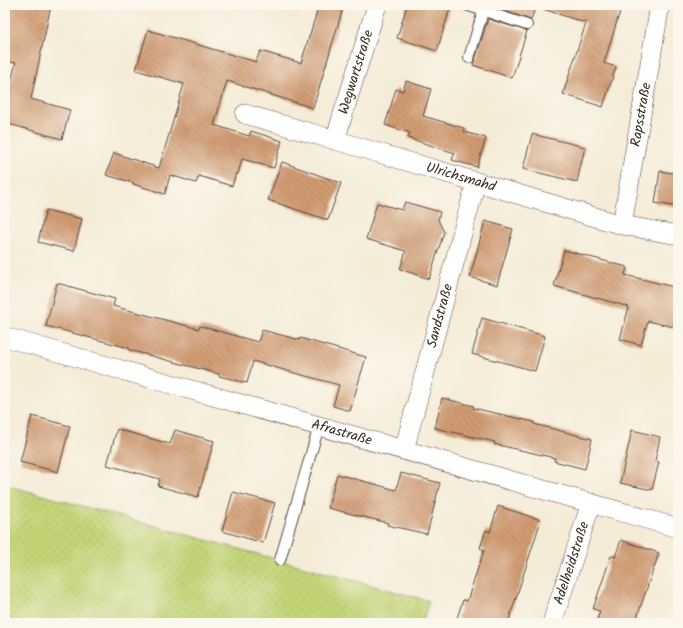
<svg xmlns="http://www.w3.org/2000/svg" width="683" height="628" viewBox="0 0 683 628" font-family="Kalam,sans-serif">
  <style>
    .park { fill: url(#park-dots); stroke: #7f7f4a }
    .building { fill: url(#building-back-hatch) }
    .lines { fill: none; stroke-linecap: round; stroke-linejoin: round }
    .lane-casing { stroke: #57473a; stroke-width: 12 }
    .street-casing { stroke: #57473a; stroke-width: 20 }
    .lane { stroke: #fff; stroke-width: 10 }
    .street { stroke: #fff; stroke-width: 19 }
    .labels { text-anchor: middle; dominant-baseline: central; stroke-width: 3; stroke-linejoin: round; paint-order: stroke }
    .street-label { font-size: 14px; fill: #3b2a1e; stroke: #fbf7ec }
  </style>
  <defs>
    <pattern id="park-dots" width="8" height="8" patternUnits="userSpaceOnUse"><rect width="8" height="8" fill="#c3d477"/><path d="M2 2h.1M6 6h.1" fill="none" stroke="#a8b666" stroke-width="1.8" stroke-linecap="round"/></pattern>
    <pattern id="building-back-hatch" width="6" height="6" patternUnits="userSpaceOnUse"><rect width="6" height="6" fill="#d19c73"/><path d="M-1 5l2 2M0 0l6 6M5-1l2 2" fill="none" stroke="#ab7f5e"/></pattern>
  </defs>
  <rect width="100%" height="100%" fill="#fbf7ec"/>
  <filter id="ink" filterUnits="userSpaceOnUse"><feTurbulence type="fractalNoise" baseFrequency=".025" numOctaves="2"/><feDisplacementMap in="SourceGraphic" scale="8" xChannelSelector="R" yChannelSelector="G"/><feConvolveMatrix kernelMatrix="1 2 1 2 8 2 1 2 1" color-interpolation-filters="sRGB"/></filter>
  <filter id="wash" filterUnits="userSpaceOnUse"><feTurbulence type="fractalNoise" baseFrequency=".012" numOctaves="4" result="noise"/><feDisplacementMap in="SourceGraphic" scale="16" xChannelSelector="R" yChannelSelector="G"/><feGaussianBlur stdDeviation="0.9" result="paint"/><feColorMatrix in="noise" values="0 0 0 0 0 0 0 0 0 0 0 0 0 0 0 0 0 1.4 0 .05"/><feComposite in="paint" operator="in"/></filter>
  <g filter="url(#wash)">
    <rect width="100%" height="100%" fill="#f5ecd8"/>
    <!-- park -->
    <polygon class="park" points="5,485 429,601 422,623 5,623"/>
    <g id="blocks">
      <!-- building -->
      <g class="building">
        <polygon points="5,5 51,5 31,99 70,110 62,139 5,123 5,102 16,63 5,61"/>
        <polygon points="319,5 344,5 313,108 227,81 214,125 249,136 251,131 282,141 274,168 242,159 238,174 236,173 232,186 199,176 196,183 170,175 165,194 133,184 134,183 106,175 114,153 159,168 184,84 136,70 148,30 256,62 260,51 301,63"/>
        <polygon points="407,5 451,5 437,51 397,38"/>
        <polygon points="492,5 536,5 531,20 491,6"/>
        <polygon points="544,5 622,5 604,63 616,67 603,107 563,94 586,23 543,9"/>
        <polygon points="488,19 527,31 512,78 473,65 475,60"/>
        <polygon points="406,81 431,89 423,116 464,128 464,132 486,138 477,167 452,160 455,153 408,138 410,133 385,125 396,89 403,91"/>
        <polygon points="532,134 585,147 577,182 523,169"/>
        <polygon points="282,162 341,183 328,220 268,200"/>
        <polygon points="660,171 678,174 678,207 655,203"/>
        <polygon points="405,202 440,212 438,220 444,232 429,279 400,269 406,251 366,239 377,203 402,210"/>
        <polygon points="46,210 82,219 74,251 38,242"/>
        <polygon points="485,221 513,229 497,285 470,277"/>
        <polygon points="564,250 627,267 625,275 678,288 678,328 648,321 641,345 620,339 629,307 554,286"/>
        <polygon points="57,283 115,299 113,306 199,329 200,326 258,342 262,330 300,340 300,338 366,357 350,411 333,406 339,385 291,372 253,361 247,383 219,376 219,374 129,350 129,348 46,326"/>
        <polygon points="482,318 545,336 535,371 472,354"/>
        <polygon points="442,398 474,406 473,408 534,422 534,424 592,439 585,469 554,461 555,458 494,444 495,442 435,428"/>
        <polygon points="32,416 70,426 58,472 20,462"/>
        <polygon points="117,429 170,444 175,430 214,441 198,497 158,486 160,479 107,465"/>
        <polygon points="632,430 660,437 655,461 659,462 652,490 620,483"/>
        <polygon points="401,473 440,483 427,534 387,525 388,523 328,508 337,474 396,490"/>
        <polygon points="233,492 275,503 263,543 222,531"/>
        <polygon points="498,506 541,520 508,623 471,623 457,618 463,600 467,601 484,550 480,548 486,530 490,532"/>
        <polygon points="621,540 659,553 635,623 596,623 600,611 593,609 611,556 615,557"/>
      </g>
    </g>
  </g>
  <g filter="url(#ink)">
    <use href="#blocks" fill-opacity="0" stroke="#57473a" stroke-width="1"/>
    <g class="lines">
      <defs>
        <g id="lane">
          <polyline points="466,5 527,25"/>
          <polyline points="469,58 485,5"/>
          <polyline points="280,560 319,426"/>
        </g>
        <g id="street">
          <path id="s1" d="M245,114L335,140L622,225L678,235"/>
          <path id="s2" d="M335,140L377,5"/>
          <path id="s3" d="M622,225L660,5"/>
          <path id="s4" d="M5,337L678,528"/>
          <path id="s5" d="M404,450L476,182"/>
          <path id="s6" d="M552,623L576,550L591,503"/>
        </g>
      </defs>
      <!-- lane casing -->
      <use href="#lane" class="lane-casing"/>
      <!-- street casing -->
      <use href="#street" class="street-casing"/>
      <!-- lane -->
      <use href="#lane" class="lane"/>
      <!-- street -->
      <use href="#street" class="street"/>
    </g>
  </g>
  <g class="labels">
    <!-- street labels -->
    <g class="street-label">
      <text stroke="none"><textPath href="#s2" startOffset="71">Wegwartstraße</textPath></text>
      <text stroke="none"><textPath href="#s3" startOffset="112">Rapsstraße</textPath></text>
      <text stroke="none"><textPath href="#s1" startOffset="225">Ulrichsmahd</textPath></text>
      <text stroke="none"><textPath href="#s5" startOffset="139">Sandstraße</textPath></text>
      <text stroke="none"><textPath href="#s4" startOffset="350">Afrastraße</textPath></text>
      <text stroke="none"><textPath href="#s6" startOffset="63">Adelheidstraße</textPath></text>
    </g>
  </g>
  <!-- margin -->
  <rect width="683" height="628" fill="none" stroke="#fbf7ec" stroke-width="20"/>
</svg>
